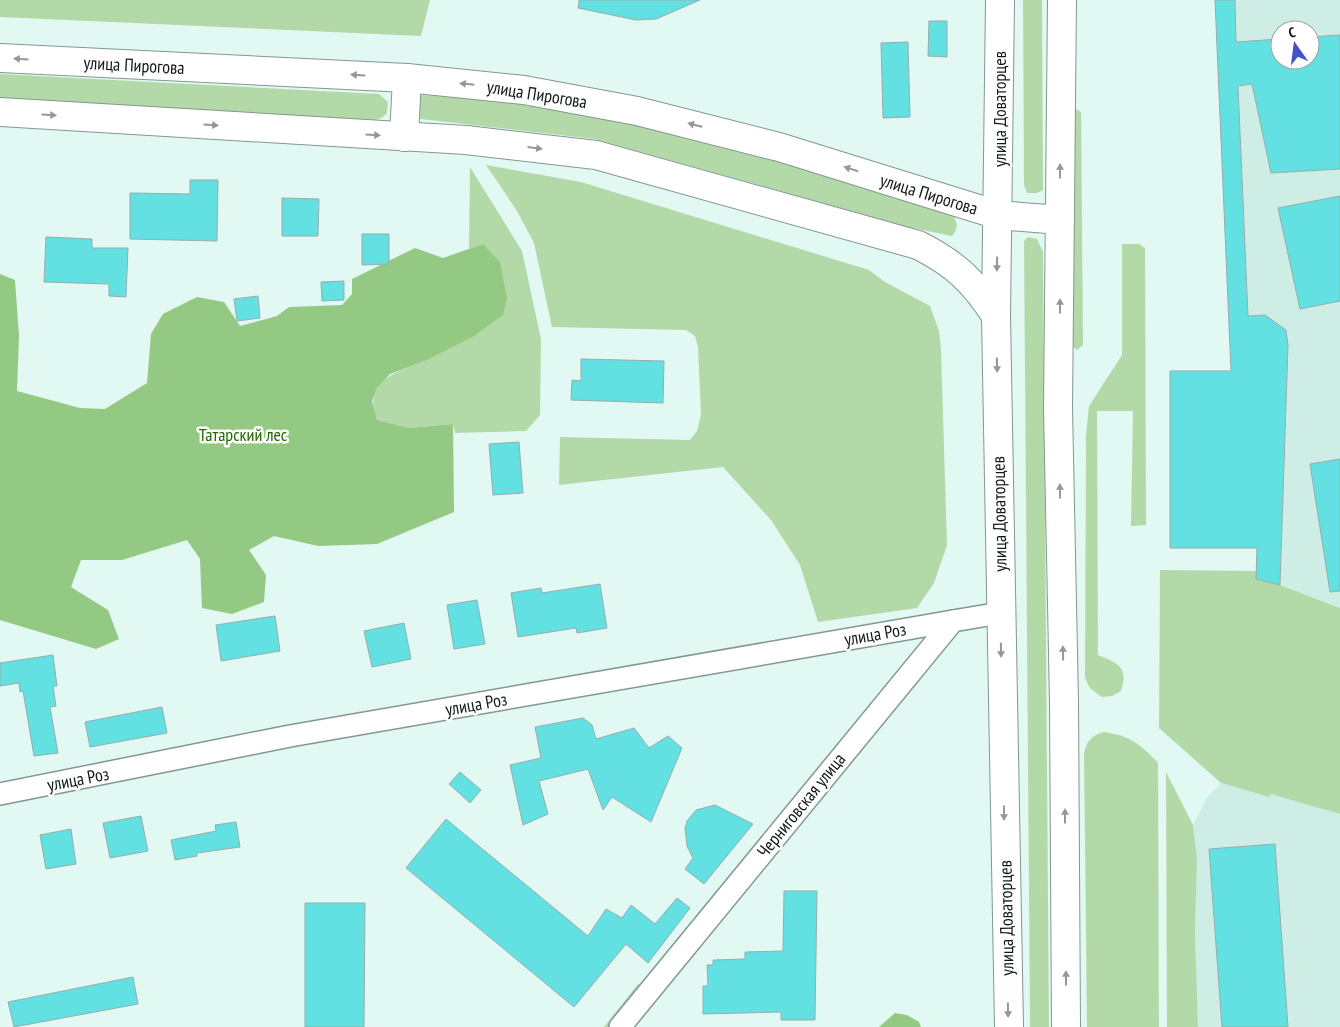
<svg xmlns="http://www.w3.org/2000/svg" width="1340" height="1027" viewBox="0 0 1340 1027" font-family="'PT Sans Narrow',sans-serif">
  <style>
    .built { fill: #ceede4; fill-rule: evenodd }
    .green { fill: #b4d9a9 }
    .forest { fill: #94c983 }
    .building { fill: #63e0e1; stroke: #97adad }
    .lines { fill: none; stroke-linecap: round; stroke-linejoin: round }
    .minor-casing { stroke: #839791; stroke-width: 24 }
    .major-casing { stroke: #839791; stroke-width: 30 }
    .minor { stroke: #fff; stroke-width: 21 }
    .major { stroke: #fff; stroke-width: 28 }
    .oneway { fill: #949897 }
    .labels { text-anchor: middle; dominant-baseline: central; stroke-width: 5; stroke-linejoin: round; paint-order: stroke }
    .street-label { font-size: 18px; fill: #111917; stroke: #fff }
    .park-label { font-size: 18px; fill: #246600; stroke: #fff }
  </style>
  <rect width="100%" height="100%" fill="#e2f8f2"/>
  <!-- built -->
  <g class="built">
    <path d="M1215,0H1340V608L1280,585L1256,579L1261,338H1229ZM1280,30H1310V60H1280Z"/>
    <polygon points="1221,783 1269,797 1270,793 1340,814 1340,1027 1198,1027 1195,934 1197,859 1193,825 1207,798"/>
  </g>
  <!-- green -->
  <g class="green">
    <polygon points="0,0 430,0 421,36 0,17"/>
    <polygon points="1023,0 1042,0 1043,190 1037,193 1027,193 1024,185"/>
    <polygon points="0,74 379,94 388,102 387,113 383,117 375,120 0,100"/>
    <polygon points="423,95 533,102 598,113 781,160 912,203 948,212 954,216 957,225 955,232 952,236 908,227 595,139 421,119 416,115 418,96"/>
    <polygon points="1074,108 1081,112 1083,345 1077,350 1072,346"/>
    <polygon points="486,165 581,182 869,270 885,282 930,306 939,331 941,349 947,545 934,583 917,608 818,622 800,565 771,520 723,467 559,485 560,437 690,440 697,431 701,415 698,347 695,336 686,330 552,327 534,243 517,211"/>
    <path d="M470,167L522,251L541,339L540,415L526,431L455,433L453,424L409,428L377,420C361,381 398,371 427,360L483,244L469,249Z"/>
    <polygon points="1028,237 1037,239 1043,252 1049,1027 1030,1027 1024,241"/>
    <path d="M1122,244H1139L1145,248L1146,525L1131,526L1133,411H1097L1098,655C1117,663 1129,666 1121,691L1112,696L1102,697L1090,688L1085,678L1086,435L1089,406L1122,355Z"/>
    <polygon points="1160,570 1256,571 1257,579 1280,585 1340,608 1340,814 1271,794 1269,797 1221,783 1159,728"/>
    <path d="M1104,732C1131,736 1140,744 1158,763L1159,1027H1087L1084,753C1087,741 1092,735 1104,732Z"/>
    <polygon points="1166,772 1193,825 1197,859 1195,934 1198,1027 1167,1027"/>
    <polygon points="638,984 641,985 610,1027 604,1027"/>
  </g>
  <!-- forest -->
  <g class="forest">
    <polygon points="483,244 500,262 507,299 503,315 474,336 427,360 390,374 377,388 372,401 377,420 409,428 453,424 454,512 377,544 318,546 274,536 249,550 266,575 264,602 232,614 202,608 200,559 187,540 122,560 81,560 71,587 108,610 119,639 96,649 0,620 0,274 15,280 19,336 17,391 80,408 105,409 147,383 151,334 163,314 197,297 224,302 240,326 277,316 289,307 342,305 352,294 352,279 415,248 443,258"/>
    <polygon points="895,1013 907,1015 919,1022 921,1027 879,1027"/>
  </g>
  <!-- building -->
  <g class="building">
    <polygon points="579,0 700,0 656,19 636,20 578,8"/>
    <polygon points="1215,0 1235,0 1236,42 1280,39 1280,60 1310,60 1310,37 1340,35 1340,169 1271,173 1252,84 1238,86 1248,316 1265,315 1286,330 1288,345 1280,585 1256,579 1257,548 1170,548 1170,371 1231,371"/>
    <polygon points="929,21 947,21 947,57 928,56"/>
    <polygon points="908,42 910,117 883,118 881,43"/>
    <polygon points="190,180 218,180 217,241 130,239 130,193 190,194"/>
    <polygon points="1340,196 1340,301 1300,309 1278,208"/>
    <polygon points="282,198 319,199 318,236 282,236"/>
    <polygon points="362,234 389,234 389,264 362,265"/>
    <polygon points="46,237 92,239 92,248 128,248 126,297 109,296 109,284 44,282"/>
    <polygon points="344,281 344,300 322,301 321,282"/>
    <polygon points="258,296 260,318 237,321 234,299"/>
    <polygon points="581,359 664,361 663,403 571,400 572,380 581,381"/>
    <polygon points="519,442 523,493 493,495 489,444"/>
    <polygon points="1340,459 1340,591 1330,592 1310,464"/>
    <polygon points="600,584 607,628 577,633 576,628 518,637 511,593 541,588 542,593"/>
    <polygon points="477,600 485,644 454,649 447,605"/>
    <polygon points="275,616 280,651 221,661 216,625"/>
    <polygon points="404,623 411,659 372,667 364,631"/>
    <polygon points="53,655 57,686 53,686 56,706 50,707 58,753 34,756 23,691 20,692 19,683 0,686 0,663"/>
    <polygon points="162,707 167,733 90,747 85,722"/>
    <polygon points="583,718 592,725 596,739 634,728 649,748 668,736 682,748 651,822 612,797 603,810 588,769 539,781 548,814 523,825 510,765 541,758 535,727"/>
    <polygon points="460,772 481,790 470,803 449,784"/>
    <polygon points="715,805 753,824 704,884 685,869 693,858 687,846 685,828 687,821 696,810"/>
    <polygon points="141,816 148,851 110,858 103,823"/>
    <polygon points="446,819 588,936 606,909 622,918 631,905 655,924 677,898 690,908 648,963 626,944 574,1007 406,868"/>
    <polygon points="236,822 240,847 197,853 197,856 175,860 171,840 216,831 215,825"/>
    <polygon points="71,829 76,864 46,869 40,835"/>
    <polygon points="1275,844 1288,1027 1222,1027 1209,849"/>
    <polygon points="784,891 817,891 815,1020 781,1020 781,1012 703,1014 703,986 708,986 707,965 713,965 713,960 745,959 745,952 783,951"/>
    <polygon points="305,903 365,903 364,1027 305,1027"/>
    <polygon points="133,977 138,1004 14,1027 8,1002"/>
  </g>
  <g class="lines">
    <defs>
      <g id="minor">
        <polyline points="0,794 290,736 953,621"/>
        <polyline points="620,1027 953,621 1000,613"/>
      </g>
      <g id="major">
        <polyline points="1000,0 996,316 1009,1027"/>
        <polyline points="1062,0 1058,408 1064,702 1066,1027"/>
        <polyline points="0,58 407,78 524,90 637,111 779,147 998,215 1060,220"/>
        <path d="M0,112L466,140L596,155L918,245C956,264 974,282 996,316"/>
        <polyline points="404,137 407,78"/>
      </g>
    </defs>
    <!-- minor casing -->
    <use href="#minor" class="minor-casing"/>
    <!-- major casing -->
    <use href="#major" class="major-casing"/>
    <!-- minor -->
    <use href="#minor" class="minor"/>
    <!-- major -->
    <use href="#major" class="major"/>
  </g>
  <!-- one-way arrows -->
  <defs><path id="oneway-solid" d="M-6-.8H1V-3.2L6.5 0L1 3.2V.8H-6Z" transform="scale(1.25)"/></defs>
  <g class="oneway">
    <use href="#oneway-solid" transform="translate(21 59) rotate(-177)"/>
    <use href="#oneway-solid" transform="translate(358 75) rotate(-177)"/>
    <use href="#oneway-solid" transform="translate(467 84) rotate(-174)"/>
    <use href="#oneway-solid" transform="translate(49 115) rotate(3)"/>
    <use href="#oneway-solid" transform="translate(211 125) rotate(3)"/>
    <use href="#oneway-solid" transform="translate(695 125) rotate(-166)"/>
    <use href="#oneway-solid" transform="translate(373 135) rotate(3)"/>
    <use href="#oneway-solid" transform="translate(535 148) rotate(7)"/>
    <use href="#oneway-solid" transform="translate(851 169) rotate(-163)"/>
    <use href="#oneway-solid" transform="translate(1060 171) rotate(-89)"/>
    <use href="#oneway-solid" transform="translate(997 264) rotate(91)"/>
    <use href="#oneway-solid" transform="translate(1060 306) rotate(-90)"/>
    <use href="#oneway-solid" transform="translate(997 365) rotate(89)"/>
    <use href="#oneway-solid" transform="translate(1060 491) rotate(-91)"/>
    <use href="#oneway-solid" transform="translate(1001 650) rotate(89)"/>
    <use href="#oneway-solid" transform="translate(1063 653) rotate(-91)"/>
    <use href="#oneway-solid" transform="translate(1004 813) rotate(89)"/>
    <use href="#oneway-solid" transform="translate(1065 816) rotate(-90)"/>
    <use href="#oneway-solid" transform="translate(1066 978) rotate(-90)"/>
    <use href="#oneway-solid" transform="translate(1008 1010) rotate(89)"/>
  </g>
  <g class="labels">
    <!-- street labels -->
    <g class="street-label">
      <text transform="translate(134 65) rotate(3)">улица Пирогова</text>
      <text transform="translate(537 94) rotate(9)">улица Пирогова</text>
      <text transform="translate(999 109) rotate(-90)">улица Доваторцев</text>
      <text transform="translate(929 194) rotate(17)">улица Пирогова</text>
      <text transform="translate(999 514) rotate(-91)">улица Доваторцев</text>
      <text transform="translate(875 634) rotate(-10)">улица Роз</text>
      <text transform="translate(476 704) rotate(-10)">улица Роз</text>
      <text transform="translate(78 779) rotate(-11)">улица Роз</text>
      <text transform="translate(801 805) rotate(-51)">Черниговская улица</text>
      <text transform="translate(1006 918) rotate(-91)">улица Доваторцев</text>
    </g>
    <!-- park labels -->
    <g class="park-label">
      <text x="243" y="434">Татарский лес</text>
    </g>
  </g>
  <!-- north arrow -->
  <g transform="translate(1295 45) rotate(346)"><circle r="24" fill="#ffffff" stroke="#a0a3a2"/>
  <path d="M0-4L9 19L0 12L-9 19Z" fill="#4552c7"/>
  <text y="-8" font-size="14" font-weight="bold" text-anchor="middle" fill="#111917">С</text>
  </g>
</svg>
